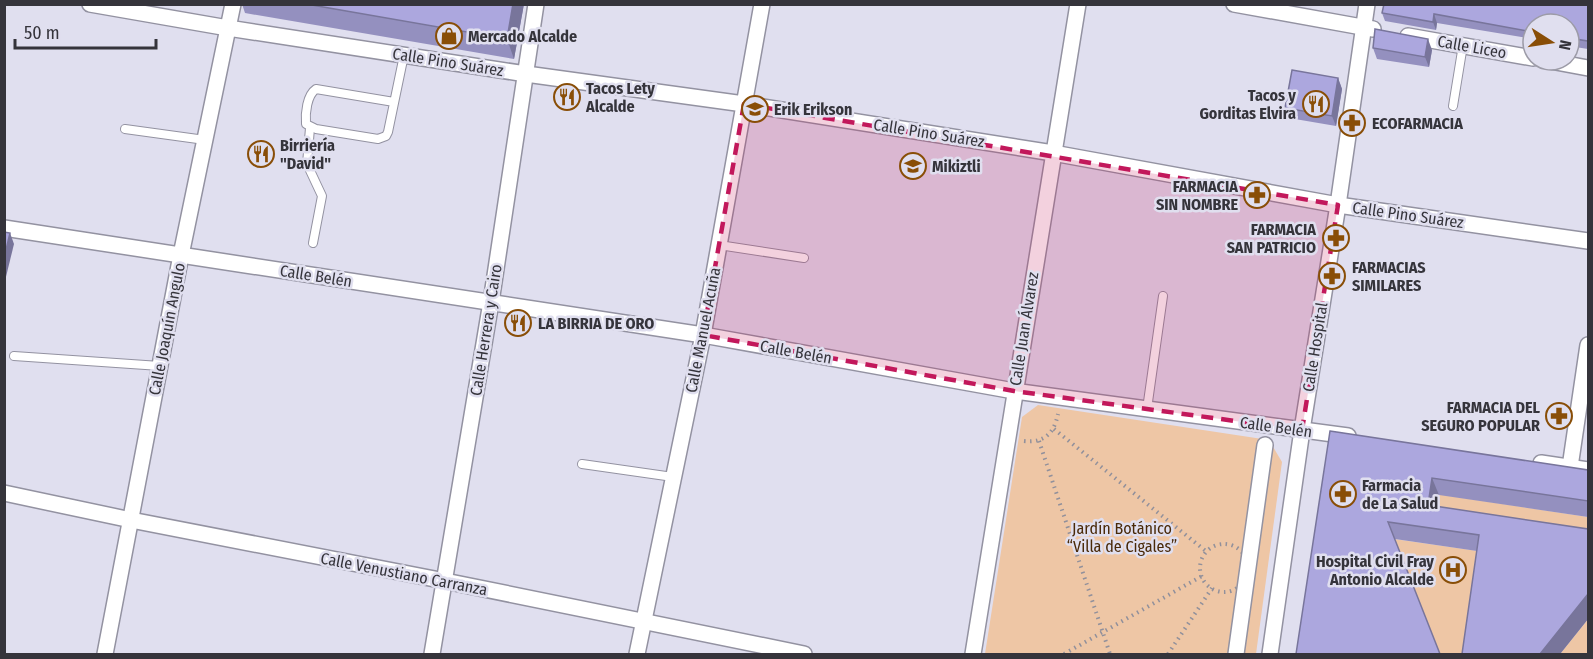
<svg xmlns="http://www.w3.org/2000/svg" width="1593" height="659" viewBox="0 0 1593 659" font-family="'Fira Sans Condensed',sans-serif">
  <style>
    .green { fill: #eec6a5 }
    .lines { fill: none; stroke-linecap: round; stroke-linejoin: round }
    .lane-casing { stroke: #9392a1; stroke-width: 10 }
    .street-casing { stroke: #9392a1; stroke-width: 18 }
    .path { stroke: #91909b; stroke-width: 4; stroke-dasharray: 1.5 4.5; stroke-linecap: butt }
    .lane { stroke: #fff; stroke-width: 8 }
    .street { stroke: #fff; stroke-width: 15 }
    .wall { fill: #9490bf }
    .shaded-wall { fill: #78759b }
    .building { fill: #aca7de; stroke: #78759b; stroke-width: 1.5 }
    .marked { fill: #c2185b; fill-opacity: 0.2; stroke: #c2185b; stroke-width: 4.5; stroke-dasharray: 12 8; stroke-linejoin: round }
    .labels { text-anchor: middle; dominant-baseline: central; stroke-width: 5; stroke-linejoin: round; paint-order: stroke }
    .poi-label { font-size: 16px; font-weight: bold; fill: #35343b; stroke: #e0dfef; text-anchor: start }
    .street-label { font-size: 16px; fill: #35343b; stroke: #e0dfef }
    .park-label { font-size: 16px; fill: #492908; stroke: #e0dfef }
  </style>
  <rect width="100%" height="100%" fill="#e0dfef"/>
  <!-- green -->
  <g class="green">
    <polygon points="1038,405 1269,440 1282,462 1256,654 985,654 1022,417"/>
    <polygon points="1390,487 1588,517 1588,545 1387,515"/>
    <polygon points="1394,539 1485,552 1471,654 1439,654"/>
    <polygon points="1588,619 1588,654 1560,654"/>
  </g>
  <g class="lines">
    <defs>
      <g id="lane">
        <path d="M394,102L316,89C307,95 305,113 306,124L316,129L378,139L386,136L388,132L404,55"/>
        <polyline points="1453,106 1463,45"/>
        <polyline points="310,128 307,164 322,196 313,243"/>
        <polyline points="125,129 205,140"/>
        <polyline points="719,245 804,258"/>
        <polyline points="14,356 160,366"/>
        <polyline points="1147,409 1163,296"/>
        <polyline points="582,464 673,477"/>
      </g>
      <g id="street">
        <polyline points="90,4 228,28 526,74 744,104 1053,153 1338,205 1588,241"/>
        <polyline points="1234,4 1373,29"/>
        <polyline points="1408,36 1533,58"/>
        <polyline points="1545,60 1588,68"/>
        <polyline points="4,228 703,335 1014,391 1348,436"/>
        <polyline points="1541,463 1588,470"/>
        <polyline points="1570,467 1588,345"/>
        <polyline points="4,493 131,520 445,581 804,654"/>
        <polyline points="105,654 181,255 233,4"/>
        <polyline points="432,654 491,302 536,4"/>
        <polyline points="637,654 703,335 762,4"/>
        <polyline points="973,654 1078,4"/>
        <polyline points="1236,654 1265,445"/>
        <polyline points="1270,654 1302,430 1338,205 1367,4"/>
      </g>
    </defs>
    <!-- lane casing -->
    <use href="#lane" class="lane-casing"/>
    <!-- street casing -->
    <use href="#street" class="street-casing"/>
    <!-- path -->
    <g class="path">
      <polyline points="1054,429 1207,552"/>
      <path d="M1024,441C1045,443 1054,433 1058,414"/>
      <polyline points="1039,441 1110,654"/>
      <circle cx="1224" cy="568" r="24"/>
      <polyline points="1064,654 1202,576"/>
      <polyline points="1168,654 1212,588"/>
    </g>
    <!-- lane -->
    <use href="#lane" class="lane"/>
    <!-- street -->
    <use href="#street" class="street"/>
  </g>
  <!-- wall -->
  <g class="wall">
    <polygon points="242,4 524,4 514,59 245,13"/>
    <polygon points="1588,4 1588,49 1569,46 1569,24 1533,24 1533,39 1437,23 1436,30 1385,21 1382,13"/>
    <polygon points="1373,48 1432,50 1429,67 1377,59"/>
    <polygon points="1338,78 1342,89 1336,126 1289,118 1285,108"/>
    <polygon points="1330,431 1588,470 1588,517 1439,495 1437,507 1588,529 1588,619 1560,654 1462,654 1477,551 1395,539"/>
  </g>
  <!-- shaded-wall -->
  <g class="shaded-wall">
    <polygon points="513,4 524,4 514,59 507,39"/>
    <polygon points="1434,14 1437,23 1436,30 1433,22"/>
    <polygon points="1428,39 1432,50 1429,67 1425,57"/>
    <polygon points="1338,78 1342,89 1336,126 1332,116"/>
    <polygon points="10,233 14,244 4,285 4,258"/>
    <polygon points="1432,478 1439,495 1435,522 1428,505"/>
    <polygon points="1588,594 1588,619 1560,654 1540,654"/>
  </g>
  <!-- building -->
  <g class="building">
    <polygon points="306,4 513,4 507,39"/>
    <polygon points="1384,4 1588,4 1588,41 1569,38 1569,24 1533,24 1533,32 1434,14 1433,22 1382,13"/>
    <polygon points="1375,29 1428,39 1425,57 1373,48"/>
    <polygon points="1292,70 1338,78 1332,116 1285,108"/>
    <polygon points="4,232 10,233 4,258"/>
    <polygon points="1330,431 1588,470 1588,501 1432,478 1428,505 1588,529 1588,594 1540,654 1462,654 1479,535 1388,522 1440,654 1296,654"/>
  </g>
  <!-- marked area -->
  <path class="marked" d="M744,104L1338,205L1302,430L1014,391L703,335Z"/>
  <!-- icons -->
  <defs>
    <symbol id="shop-ring" viewBox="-11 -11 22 22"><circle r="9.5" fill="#e0dfef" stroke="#894e07" stroke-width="1.5"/><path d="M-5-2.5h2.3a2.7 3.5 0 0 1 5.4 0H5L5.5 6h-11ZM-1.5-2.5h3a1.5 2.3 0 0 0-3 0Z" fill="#894e07"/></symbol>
    <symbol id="restaurant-ring" viewBox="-11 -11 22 22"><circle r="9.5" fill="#e0dfef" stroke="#894e07" stroke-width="1.5"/><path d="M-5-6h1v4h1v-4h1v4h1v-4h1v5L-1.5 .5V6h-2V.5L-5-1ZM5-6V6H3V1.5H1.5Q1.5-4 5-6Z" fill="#894e07"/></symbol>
    <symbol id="school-ring" viewBox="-11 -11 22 22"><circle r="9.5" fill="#e0dfef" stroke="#894e07" stroke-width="1.5"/><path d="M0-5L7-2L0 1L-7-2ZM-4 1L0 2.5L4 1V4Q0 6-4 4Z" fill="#894e07"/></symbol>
    <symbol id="pharmacy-ring" viewBox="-11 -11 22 22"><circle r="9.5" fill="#e0dfef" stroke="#894e07" stroke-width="1.5"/><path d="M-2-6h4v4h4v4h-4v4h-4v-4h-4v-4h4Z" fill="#894e07"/></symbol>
    <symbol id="hospital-ring" viewBox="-11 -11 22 22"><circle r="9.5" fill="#e0dfef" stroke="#894e07" stroke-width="1.5"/><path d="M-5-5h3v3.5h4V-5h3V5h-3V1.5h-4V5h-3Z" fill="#894e07"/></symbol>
  </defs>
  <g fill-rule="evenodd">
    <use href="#shop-ring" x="434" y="21" width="30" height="30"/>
    <use href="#restaurant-ring" x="552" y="82" width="30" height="30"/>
    <use href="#restaurant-ring" x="1301" y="89" width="30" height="30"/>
    <use href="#school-ring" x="740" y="94" width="30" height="30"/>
    <use href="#pharmacy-ring" x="1337" y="108" width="30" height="30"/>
    <use href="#restaurant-ring" x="246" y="139" width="30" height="30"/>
    <use href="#school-ring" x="898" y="151" width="30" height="30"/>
    <use href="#pharmacy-ring" x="1242" y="180" width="30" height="30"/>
    <use href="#pharmacy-ring" x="1321" y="223" width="30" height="30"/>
    <use href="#pharmacy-ring" x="1317" y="261" width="30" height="30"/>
    <use href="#restaurant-ring" x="503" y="308" width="30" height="30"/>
    <use href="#pharmacy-ring" x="1544" y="401" width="30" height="30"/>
    <use href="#pharmacy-ring" x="1328" y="479" width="30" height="30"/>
    <use href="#hospital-ring" x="1438" y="555" width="30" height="30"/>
  </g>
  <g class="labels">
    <!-- poi labels -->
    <g class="poi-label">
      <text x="468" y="36">Mercado Alcalde</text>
      <text x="586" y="88">Tacos Lety<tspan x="586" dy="18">Alcalde</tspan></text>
      <text x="1296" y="95" text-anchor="end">Tacos y<tspan x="1296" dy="18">Gorditas Elvira</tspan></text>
      <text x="774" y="109">Erik Erikson</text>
      <text x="1372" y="123">ECOFARMACIA</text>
      <text x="280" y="145">Birriería<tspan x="280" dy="18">"David"</tspan></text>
      <text x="932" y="166">Mikiztli</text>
      <text x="1238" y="186" text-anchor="end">FARMACIA<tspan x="1238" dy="18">SIN NOMBRE</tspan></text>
      <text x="1316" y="229" text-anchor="end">FARMACIA<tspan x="1316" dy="18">SAN PATRICIO</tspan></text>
      <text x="1352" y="267">FARMACIAS<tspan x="1352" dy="18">SIMILARES</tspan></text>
      <text x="538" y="323">LA BIRRIA DE ORO</text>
      <text x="1540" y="407" text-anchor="end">FARMACIA DEL<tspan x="1540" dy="18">SEGURO POPULAR</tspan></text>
      <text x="1362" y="485">Farmacia<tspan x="1362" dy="18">de La Salud</tspan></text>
      <text x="1434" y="561" text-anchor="end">Hospital Civil Fray<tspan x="1434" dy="18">Antonio Alcalde</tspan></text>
    </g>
    <!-- street labels -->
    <g class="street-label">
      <text transform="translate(1472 47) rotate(10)">Calle Liceo</text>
      <text transform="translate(448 62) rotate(9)">Calle Pino Suárez</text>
      <text transform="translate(929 133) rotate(9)">Calle Pino Suárez</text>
      <text transform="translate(1408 215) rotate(8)">Calle Pino Suárez</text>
      <text transform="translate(316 276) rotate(9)">Calle Belén</text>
      <text transform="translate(167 329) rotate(-79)">Calle Joaquín Angulo</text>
      <text transform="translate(1024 329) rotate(-81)">Calle Juan Álvarez</text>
      <text transform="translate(486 330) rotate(-81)">Calle Herrera y Cairo</text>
      <text transform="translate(703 330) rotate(-79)">Calle Manuel Acuña</text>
      <text transform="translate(1315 347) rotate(-81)">Calle Hospital</text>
      <text transform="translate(796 352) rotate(10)">Calle Belén</text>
      <text transform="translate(1276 427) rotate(8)">Calle Belén</text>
      <text transform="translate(404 574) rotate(11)">Calle Venustiano Carranza</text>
    </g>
    <!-- park labels -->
    <g class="park-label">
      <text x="1122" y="528">Jardín Botánico<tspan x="1122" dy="18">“Villa de Cigales”</tspan></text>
    </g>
  </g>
  <!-- border -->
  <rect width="1593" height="659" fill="none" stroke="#35343b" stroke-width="12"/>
  <!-- north arrow -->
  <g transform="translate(1551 42) rotate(102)"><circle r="28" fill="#e0dfef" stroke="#9c9ba7" stroke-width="1.5"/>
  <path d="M0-4.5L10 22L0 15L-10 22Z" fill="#894e07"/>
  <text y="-9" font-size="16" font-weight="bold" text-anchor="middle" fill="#35343b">N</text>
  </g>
  <!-- scale -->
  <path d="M15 39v9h141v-9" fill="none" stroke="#35343b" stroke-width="3"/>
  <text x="24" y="39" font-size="18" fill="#35343b" stroke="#e0dfef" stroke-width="4.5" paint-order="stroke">50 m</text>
</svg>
